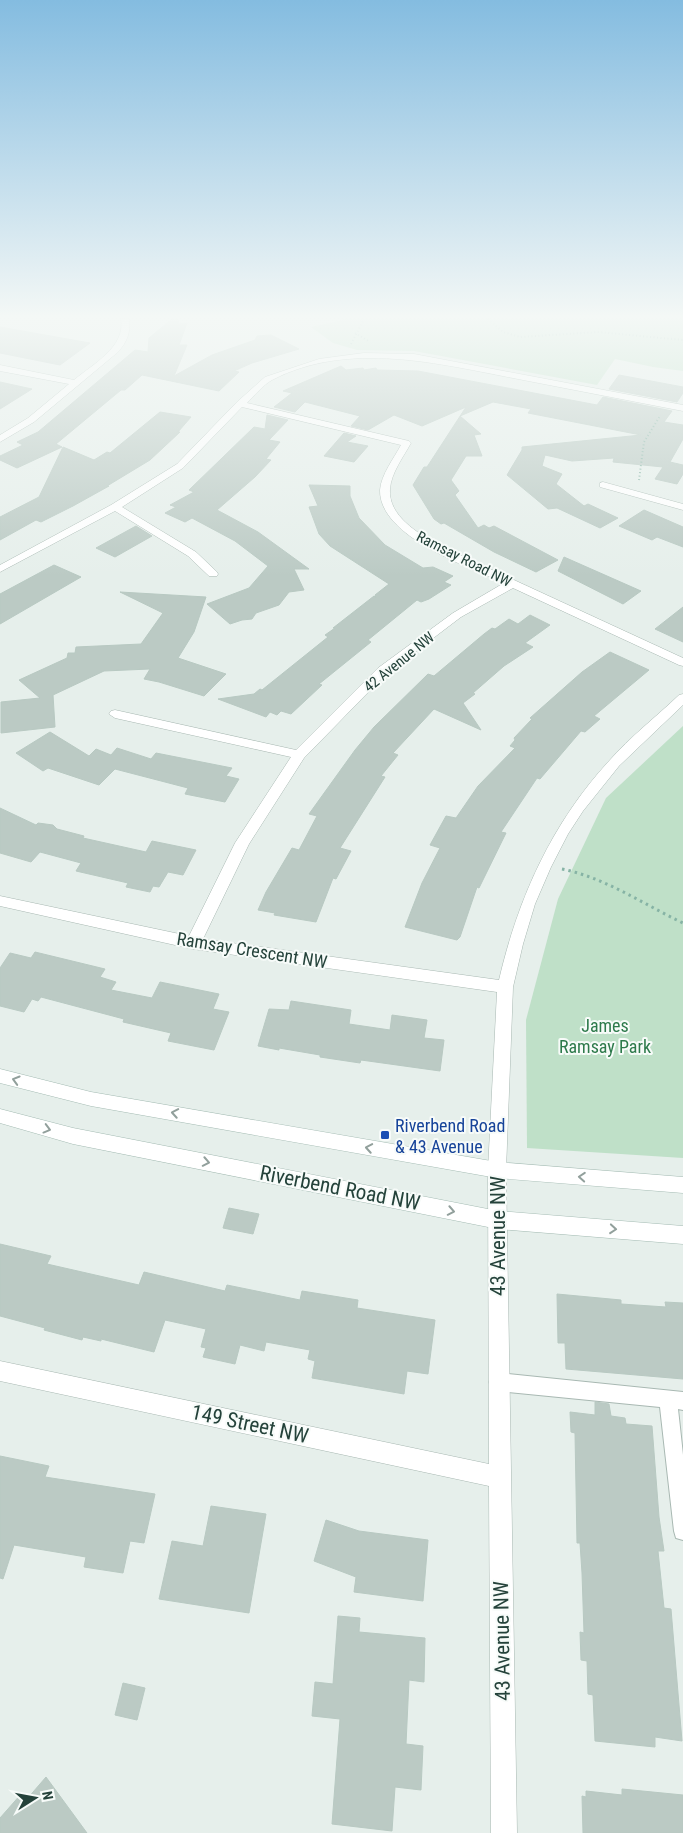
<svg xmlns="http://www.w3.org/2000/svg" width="683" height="1833" viewBox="0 0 683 1833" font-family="'Roboto Condensed',sans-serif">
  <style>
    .green { fill: #bfe0c8 }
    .building { fill: #bbcac4; stroke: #b8c9c2 }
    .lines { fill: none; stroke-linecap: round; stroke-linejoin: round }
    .lane-casing { stroke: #a8b8b2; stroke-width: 2 }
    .street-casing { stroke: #a8b8b2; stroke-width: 1 }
    .secondary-casing { stroke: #a4bbb3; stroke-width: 1 }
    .path-far1 { stroke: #86b3a5; stroke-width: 2; stroke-dasharray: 1 2.5; stroke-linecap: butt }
    .path { stroke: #86b3a5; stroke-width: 3; stroke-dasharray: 2.5 4; stroke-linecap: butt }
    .lane { fill: #fff; fill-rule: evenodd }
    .street { fill: #fff; fill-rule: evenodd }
    .secondary { fill: #fff; fill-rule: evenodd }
    .oneway { stroke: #92a09c }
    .transit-dot { fill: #1a4fb4; stroke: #f7fbf9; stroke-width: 2 }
    .labels { text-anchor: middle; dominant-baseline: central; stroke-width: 4; stroke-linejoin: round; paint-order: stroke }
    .far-street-label { font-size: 15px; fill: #24423a; stroke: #f7fbf9 }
    .street-label { font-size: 18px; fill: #24423a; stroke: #f7fbf9 }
    .park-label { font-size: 18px; fill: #2d7a4b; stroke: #f7fbf9 }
    .transit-label { font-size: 18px; fill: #164399; stroke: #f7fbf9; text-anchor: start }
    .near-street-label { font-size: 21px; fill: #24423a; stroke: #f7fbf9 }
  </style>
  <rect width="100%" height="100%" fill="#e6efeb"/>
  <!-- green -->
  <g class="green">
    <polygon points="342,319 683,319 683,371 653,367 615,359 597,385 414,351 357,350 333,343 311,327 343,320"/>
    <polygon points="683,726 683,1158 527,1148 526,1020 558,899 606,798"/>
  </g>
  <!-- building -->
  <g class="building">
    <polygon points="172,319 178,319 179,324 187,323 179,345 187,345 174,376 212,355 255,340 257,336 271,335 299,349 252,363 234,371 239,372 219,391 142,375 125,390 121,390 56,444 62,447 17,468 0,460 0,456 23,445 17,442 38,432 135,350 148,352 149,338"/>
    <polygon points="0,327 90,343 60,365 0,353"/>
    <polygon points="341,366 346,370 363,368 364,370 376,368 377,370 418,371 597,405 603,397 672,411 664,422 683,425 683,439 670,462 683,465 683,474 677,484 655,479 663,467 613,462 614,458 572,461 545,455 542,466 562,474 556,484 584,506 588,504 618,518 600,528 557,508 548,509 507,475 522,450 522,447 641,435 528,413 531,409 493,402 460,416 481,434 474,435 482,456 466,456 451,480 459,491 455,495 478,528 484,525 489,528 494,526 558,560 536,572 494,552 444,523 441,524 434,519 413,485 424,467 427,467 466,407 422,426 394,415 368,430 351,426 360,416 305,402 295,412 274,407 292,393 283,391"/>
    <polygon points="619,375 683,387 683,393 677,402 609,389"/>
    <polygon points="0,382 32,389 0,409"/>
    <polygon points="160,412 191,417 178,432 180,432 150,460 107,486 109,486 73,506 41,522 36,520 0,540 0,517 39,497 63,447 94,460 107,452 110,453"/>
    <polygon points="267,415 288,420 269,440 280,442 266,459 271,460 255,477 217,510 258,532 309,569 294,569 304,590 289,592 279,605 256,613 252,619 242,620 230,624 207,604 249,588 268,566 235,541 192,518 185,522 165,513 176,507 170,505 194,492 189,490 254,427 265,429"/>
    <polygon points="344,433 356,436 347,442 368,446 354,462 324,456"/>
    <polygon points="309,485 350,486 350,496 359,518 385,545 423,568 433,567 453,576 444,582 451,585 429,599 421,602 417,600 368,640 371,642 319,684 322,685 291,714 281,711 277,715 270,712 266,717 218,699 254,694 260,689 262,690 328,637 325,635 335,628 333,628 374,596 376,598 375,595 389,584 330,546 319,534 309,507 318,506"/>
    <polygon points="644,510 683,527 683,547 657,537 652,540 619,526"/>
    <polygon points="136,526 152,536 115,557 96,548"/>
    <polygon points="564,557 641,591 623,604 558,571"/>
    <polygon points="54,565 81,577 0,624 0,594"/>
    <polygon points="120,592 206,597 194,632 178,658 226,674 204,696 159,682 144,679 150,669 104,671 53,695 55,727 1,733 1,702 40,698 19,680 67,658 68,653 75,653 76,647 141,644 163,613"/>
    <polygon points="683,607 683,642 655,629"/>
    <polygon points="530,615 550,625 525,643 533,647 504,666 473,693 475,694 463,703 481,730 434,709 393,753 398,755 381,776 385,777 340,848 351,851 336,879 333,878 316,922 274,915 275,913 258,910 266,892 292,848 299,850 317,816 309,814 355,750 374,727 428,674 434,676 484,634 492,628 495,629 509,619 518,624"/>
    <polygon points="610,652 649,670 594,716 600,719 585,732 581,731 540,779 537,778 501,832 506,833 479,888 477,887 460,937 457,940 405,927 422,883 440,848 430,845 446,816 456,818 478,786 515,748 510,746 515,740 514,738 532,719 530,718 582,672"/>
    <polygon points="50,732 89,756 96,749 111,755 117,748 151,759 156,753 232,768 226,776 239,779 225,802 185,794 188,788 115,769 99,785 48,768 43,771 16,753"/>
    <polygon points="0,808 36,825 38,823 53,825 57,829 84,836 83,838 146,852 152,841 196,850 183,875 168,872 159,887 153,886 150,892 126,887 128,883 76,871 81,863 40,852 31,862 0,853"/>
    <polygon points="35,952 105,969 100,977 116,982 111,990 152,998 160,982 219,994 213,1009 229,1012 214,1050 168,1041 171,1033 123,1022 124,1019 41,997 38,1001 32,999 24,1012 0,1006 0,968 10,953 31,958"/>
    <polygon points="291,1001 351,1010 349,1024 390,1030 392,1015 427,1020 424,1038 444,1040 440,1071 361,1060 360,1063 320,1057 320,1055 279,1048 279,1050 258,1046 269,1009 289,1010"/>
    <polygon points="229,1208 259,1214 253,1234 223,1228"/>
    <polygon points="0,1244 51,1256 47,1264 139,1285 144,1272 225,1291 227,1285 300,1300 302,1291 358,1300 357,1308 435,1320 428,1374 407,1371 404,1394 312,1378 315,1361 308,1359 310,1350 266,1342 264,1351 240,1345 235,1364 203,1357 206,1348 201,1347 206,1329 165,1320 154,1352 101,1339 101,1341 83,1337 82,1340 44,1330 45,1328 0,1316"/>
    <polygon points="557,1294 621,1300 621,1304 666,1307 665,1302 683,1303 683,1379 566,1369 565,1343 558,1343"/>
    <polygon points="595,1402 609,1404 611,1416 625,1418 626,1424 652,1426 659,1517 664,1551 658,1551 664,1608 671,1609 682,1741 655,1737 655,1747 595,1741 593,1695 588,1694 587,1661 581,1660 580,1632 584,1633 582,1573 580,1543 577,1543 575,1433 571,1432 570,1412 595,1415"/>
    <polygon points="0,1456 49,1466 45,1477 155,1494 144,1543 130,1541 123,1573 84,1567 86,1557 14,1545 3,1579 0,1578"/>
    <polygon points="211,1506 266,1514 249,1613 159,1599 172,1541 203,1546"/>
    <polygon points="326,1520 359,1531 428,1540 423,1601 354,1592 356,1577 314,1561"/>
    <polygon points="338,1616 360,1618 359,1632 425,1638 424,1682 409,1680 406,1744 423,1746 421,1790 395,1787 392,1831 332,1824 340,1719 312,1716 315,1682 333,1684"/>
    <polygon points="123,1683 145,1688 137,1720 115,1715"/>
    <polygon points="46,1777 87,1833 0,1833 0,1818 22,1793 27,1799"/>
    <polygon points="622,1789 683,1795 683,1833 583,1833 582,1796 586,1797 586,1791 622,1795"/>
  </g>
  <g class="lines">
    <defs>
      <polygon id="lane" points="498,1373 683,1392 683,1410 678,1409 683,1455 683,1540 676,1538 674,1531 660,1407 498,1391 492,1388 489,1382 492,1376"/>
      <g id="street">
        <path d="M121,319H129C131,332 127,342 118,352L34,422L0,442V435L28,418L69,384L0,371V365L74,380C93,364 126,347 121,319Z"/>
        <path d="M364,353L414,354L683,405V411C628,400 573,390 518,379C439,364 349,340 272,380C263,385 254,396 247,403L409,441L411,443C404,456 391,473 390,489C388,516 418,533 438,545L683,658V666L679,665L513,588L461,617L386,674L304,758L249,844L203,939L499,980C518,898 552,823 609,761C630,737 656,717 679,695L683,694V705L619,766L583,811L568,834L551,867L535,904L523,944L513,987L506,1170L517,1833H491L489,1486L0,1381V1361L489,1464L488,1170L497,992L193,949L0,906V896L189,936L235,843L291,757L115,718L109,714L111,711L115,710L296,750L378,668L453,613L504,583C470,567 379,537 380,490C381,475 394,458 401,445L242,407L183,468L122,507L196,552L217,572L218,574L217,576H209L188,556L115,511L0,572V565L111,505L177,464L237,402L265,377L319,359Z"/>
        <polygon points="603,482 683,504 683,510 600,487 600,483"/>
      </g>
      <g id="secondary">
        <polygon points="0,1069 91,1092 497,1162 683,1177 683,1193 497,1178 91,1106 0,1083"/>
        <polygon points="0,1109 73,1128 498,1211 683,1226 683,1244 498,1229 73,1144 0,1123"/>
      </g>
    </defs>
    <!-- lane casing -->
    <use href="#lane" class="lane-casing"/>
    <!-- street casing -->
    <use href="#street" class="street-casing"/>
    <!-- secondary casing -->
    <use href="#secondary" class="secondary-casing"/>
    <!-- path-far1 -->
    <g class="path-far1">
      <polyline points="488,319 503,332 520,337 598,332 683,340"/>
      <polyline points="355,333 370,342"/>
      <polyline points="351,344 364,319"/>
      <polyline points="639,480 644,442 660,416"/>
    </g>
    <!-- path -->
    <path class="path" d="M562,869C606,878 643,904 683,923"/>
    <!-- lane -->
    <use href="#lane" class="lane"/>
    <!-- street -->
    <use href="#street" class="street"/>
    <!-- secondary -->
    <use href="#secondary" class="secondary"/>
  </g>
  <!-- one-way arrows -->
  <defs><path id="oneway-chevron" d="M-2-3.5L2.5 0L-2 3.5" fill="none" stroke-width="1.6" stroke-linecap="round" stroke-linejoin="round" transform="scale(1.25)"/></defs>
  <g class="oneway">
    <use href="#oneway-chevron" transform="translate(16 1080) rotate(-164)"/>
    <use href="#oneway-chevron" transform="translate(175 1113) rotate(-170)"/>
    <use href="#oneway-chevron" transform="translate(47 1129) rotate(15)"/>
    <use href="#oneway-chevron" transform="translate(369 1148) rotate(-170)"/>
    <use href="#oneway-chevron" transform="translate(206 1162) rotate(11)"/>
    <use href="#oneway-chevron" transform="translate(582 1177) rotate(-176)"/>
    <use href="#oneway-chevron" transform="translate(451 1211) rotate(11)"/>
    <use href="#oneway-chevron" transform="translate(613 1229) rotate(5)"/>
  </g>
  <!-- sky -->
  <linearGradient id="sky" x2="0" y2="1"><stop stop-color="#84bce0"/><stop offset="0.55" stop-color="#f4f8f6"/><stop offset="1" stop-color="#f4f8f6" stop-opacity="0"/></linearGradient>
  <rect width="683" height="576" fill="url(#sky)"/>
  <!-- markers -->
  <rect class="transit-dot" x="380" y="1130" width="10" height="10" rx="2.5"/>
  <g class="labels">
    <!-- far-street labels -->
    <g class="far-street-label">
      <text transform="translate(464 559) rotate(27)">Ramsay Road NW</text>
      <text transform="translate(399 662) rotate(-39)">42 Avenue NW</text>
    </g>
    <!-- street labels -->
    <g class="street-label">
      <text transform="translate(252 950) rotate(9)">Ramsay Crescent NW</text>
    </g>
    <!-- park labels -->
    <g class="park-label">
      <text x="605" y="1025">James<tspan x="605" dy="21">Ramsay Park</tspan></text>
    </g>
    <!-- transit labels -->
    <g class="transit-label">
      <text x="395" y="1125">Riverbend Road<tspan x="395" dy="21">&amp; 43 Avenue</tspan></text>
    </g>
    <!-- near-street labels -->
    <g class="near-street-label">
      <text transform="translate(340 1188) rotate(11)">Riverbend Road NW</text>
      <text transform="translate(498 1236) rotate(-90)">43 Avenue NW</text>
      <text transform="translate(250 1424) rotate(12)">149 Street NW</text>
      <text transform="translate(502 1641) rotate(-91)">43 Avenue NW</text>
    </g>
  </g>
  <!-- north arrow -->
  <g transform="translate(35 1798) rotate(79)" stroke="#f7fbf9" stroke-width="4" paint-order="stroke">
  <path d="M0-4L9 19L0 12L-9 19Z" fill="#24423a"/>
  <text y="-8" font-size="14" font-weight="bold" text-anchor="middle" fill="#24423a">N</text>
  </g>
</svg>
